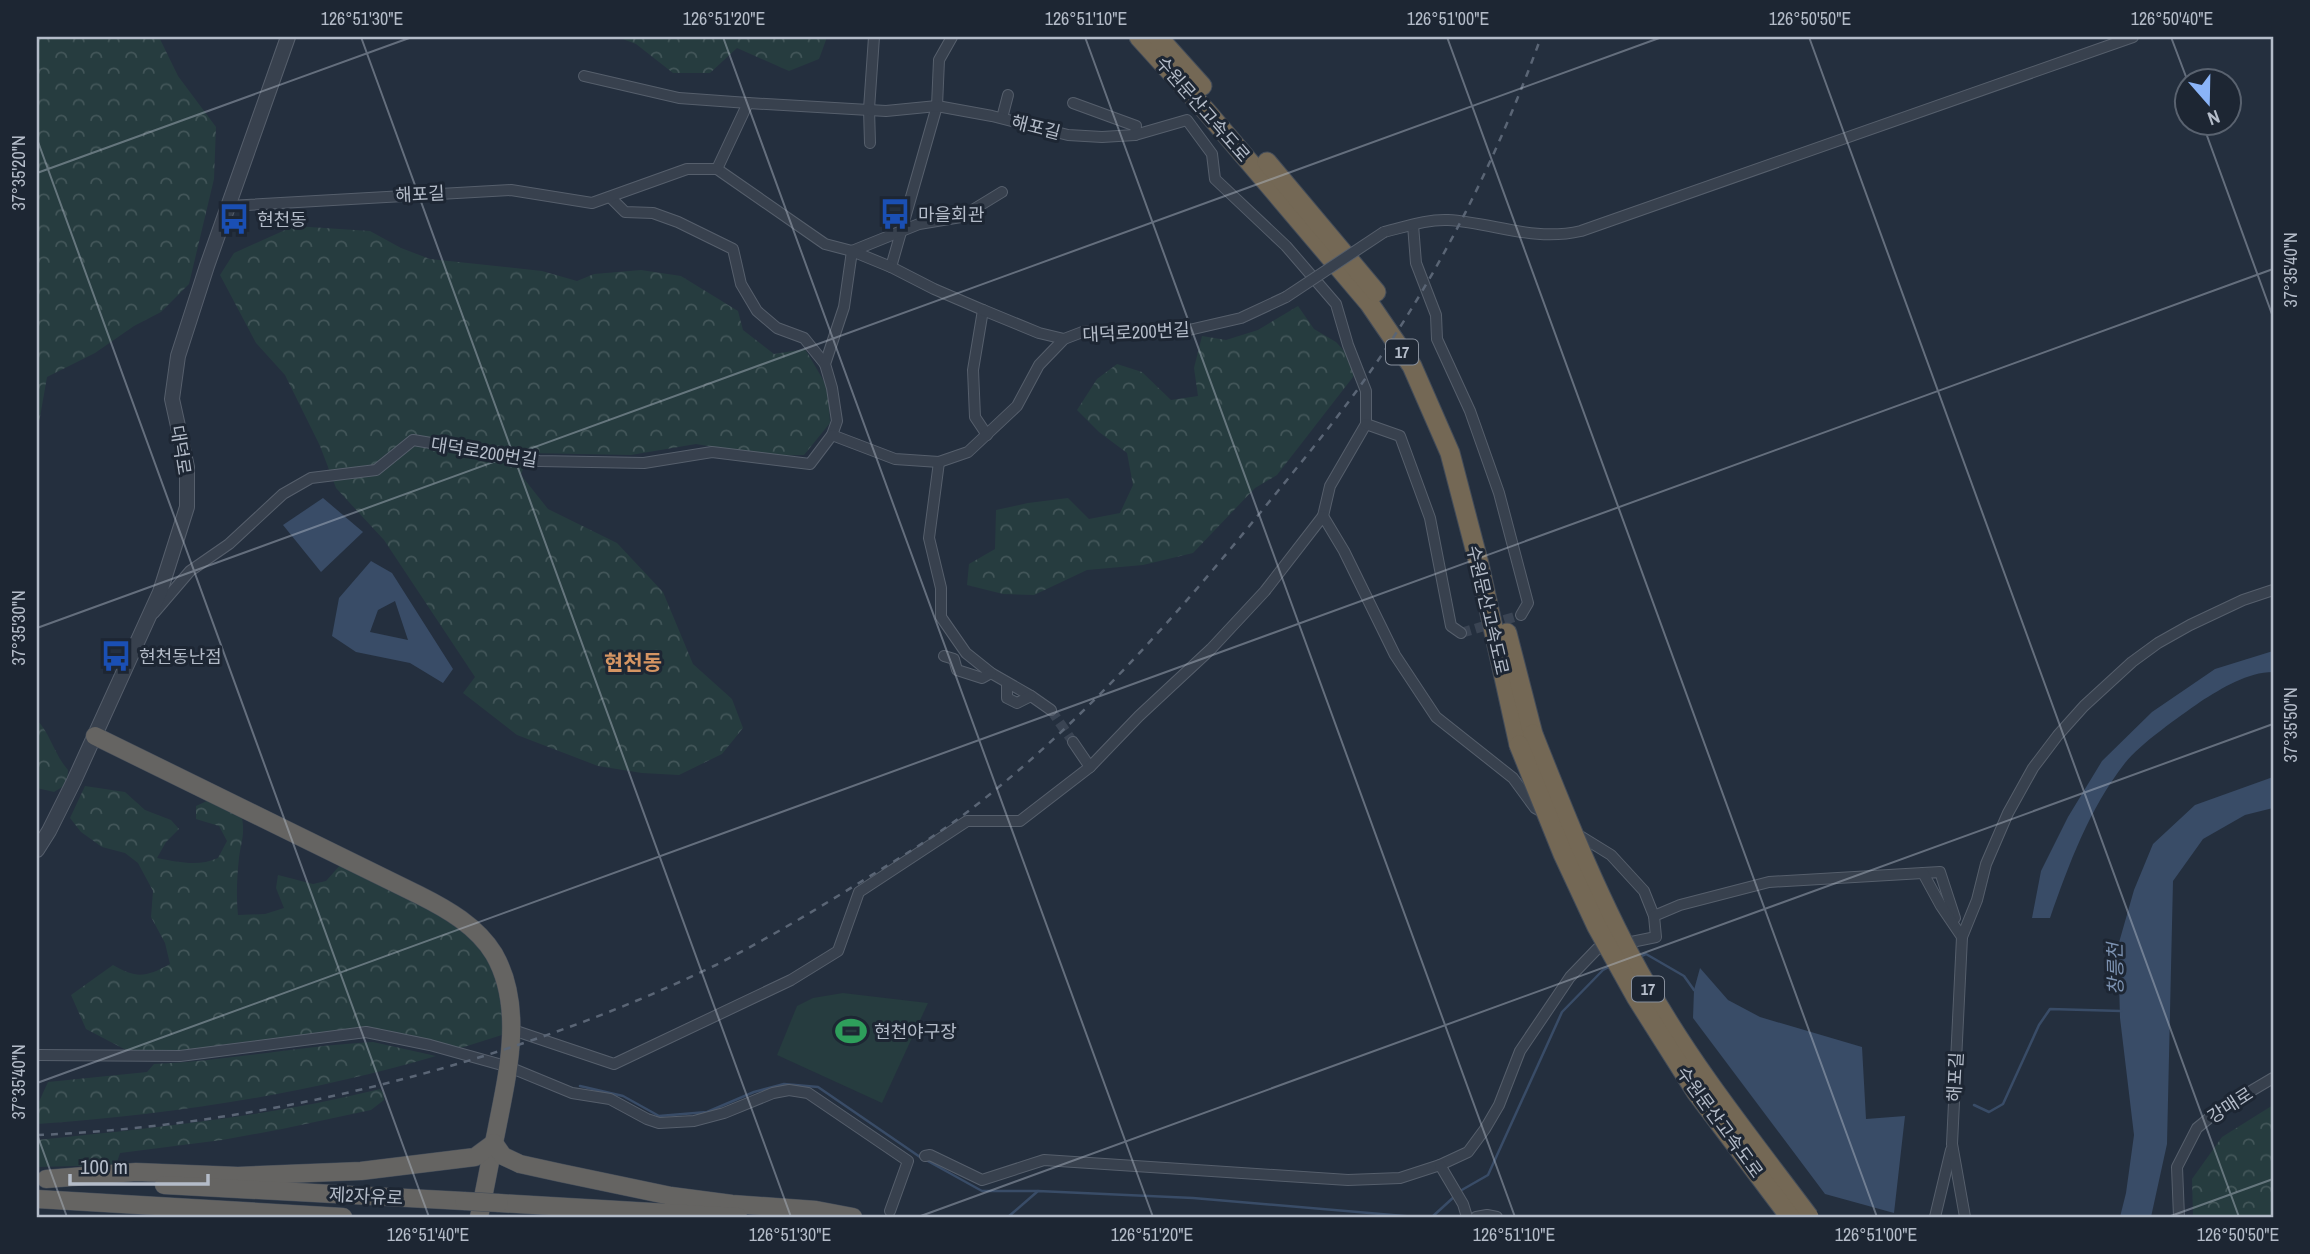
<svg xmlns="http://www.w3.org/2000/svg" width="2310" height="1254" viewBox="0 0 2310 1254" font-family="'Archivo Narrow','Noto Sans KR',sans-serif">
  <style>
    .forest { fill: url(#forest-crowns) }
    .pitch { fill: #263c3f }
    .water { fill: #394c67; fill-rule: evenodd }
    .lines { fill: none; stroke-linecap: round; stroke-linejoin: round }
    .stream { stroke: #394c67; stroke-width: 2.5 }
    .minor-tunnel { stroke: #3a4453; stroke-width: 10; stroke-dasharray: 10 5; stroke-linecap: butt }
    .minor-casing { stroke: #565f6c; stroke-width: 12 }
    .tertiary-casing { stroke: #565f6c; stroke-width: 16 }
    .trunk-casing { stroke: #434c59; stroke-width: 19 }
    .motorway-casing { stroke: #434c59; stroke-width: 21 }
    .minor { stroke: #38414e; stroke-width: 10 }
    .tertiary { stroke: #38414e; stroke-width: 14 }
    .trunk { stroke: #656462; stroke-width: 18 }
    .motorway { stroke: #746855; stroke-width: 19 }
    .rail { stroke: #5a6575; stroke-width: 2.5; stroke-dasharray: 7 7; stroke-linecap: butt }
    .minor-bridge-casing { stroke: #565f6c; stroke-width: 12; stroke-linecap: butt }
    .trunk-bridge-casing { stroke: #434c59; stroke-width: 19; stroke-linecap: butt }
    .motorway-bridge-casing { stroke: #434c59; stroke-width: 21; stroke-linecap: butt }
    .minor-bridge { stroke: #38414e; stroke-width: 10 }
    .trunk-bridge { stroke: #656462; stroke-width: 18 }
    .motorway-bridge { stroke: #746855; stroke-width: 19 }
    .ticks { fill: none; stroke: #b4bcc9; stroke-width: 2; stroke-opacity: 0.45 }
    .labels { text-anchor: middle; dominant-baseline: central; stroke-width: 6; stroke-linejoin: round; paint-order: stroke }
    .shield { fill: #1d2633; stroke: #878f9c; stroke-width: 2 }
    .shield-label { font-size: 16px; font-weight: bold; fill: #b4bcc9 }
    .street-label { font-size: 18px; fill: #b4bcc9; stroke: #1d2633 }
    .poi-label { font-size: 18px; fill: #b4bcc9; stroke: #1d2633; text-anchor: start }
    .water-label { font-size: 19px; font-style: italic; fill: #7c92b1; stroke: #1d2633 }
    .quarter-label { font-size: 21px; font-weight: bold; fill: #d59563; stroke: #1d2633 }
    .neatline { fill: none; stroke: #b4bcc9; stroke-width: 2.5 }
    .ticks-label { font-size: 18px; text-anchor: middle; fill: #b4bcc9 }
  </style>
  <defs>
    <pattern id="forest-crowns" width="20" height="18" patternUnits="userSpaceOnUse" patternTransform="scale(1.75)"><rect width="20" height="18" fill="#263c3f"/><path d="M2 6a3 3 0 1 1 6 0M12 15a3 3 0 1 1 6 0" fill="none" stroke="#435659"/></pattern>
  </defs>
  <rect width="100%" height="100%" fill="#242f3e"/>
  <!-- forest -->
  <g class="forest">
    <polygon points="37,37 159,37 178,76 216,127 214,179 189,284 161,312 134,326 95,353 47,377 37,434"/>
    <polygon points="617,37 826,37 826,40 819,59 789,71 737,48 710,73 673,73 636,44"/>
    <polygon points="294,226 370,231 401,248 430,259 542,271 577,281 594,274 641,270 681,276 738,311 743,330 774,354 805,349 828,388 830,423 804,455 766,456 696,444 631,455 528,453 521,475 548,509 617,543 663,592 693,664 732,699 743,728 722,754 679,775 642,773 598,766 517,735 463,693 475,677 384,540 336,488 320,446 285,375 256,343 220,275 234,253"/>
    <polygon points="1298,306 1314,329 1336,342 1360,368 1277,475 1255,488 1193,553 1143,565 1087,570 1034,595 1003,594 967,585 969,564 995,549 996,510 1028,503 1068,498 1089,519 1120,513 1133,485 1127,453 1099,432 1077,410 1097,379 1117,364 1142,372 1171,400 1198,396 1194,368 1202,336 1226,340 1258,330"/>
    <path d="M37,720C51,735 54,754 68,770L67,784L54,792L37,788Z"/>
    <path d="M85,786L125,792L145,810L171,820L179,829L166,842L157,858C179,862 198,867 218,858L227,841L219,826L196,819V806L209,800L242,818C245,835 241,842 239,858C237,877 236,896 238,915L265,914L284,908L276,888L278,875L313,884L326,881L342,863L428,907L476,941L504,988L505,1034L445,1053L419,1042L328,1034L236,1043L176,1052L126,1050L86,1029L71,995L113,965C137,979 146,977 170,964L165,943L151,917L153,891L138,863L125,853L102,847L81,832L70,818Z"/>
    <path d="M373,1042L436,1056C306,1094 172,1115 37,1124V1106L48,1082L147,1072L154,1064C228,1061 299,1046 373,1042Z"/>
    <path d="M380,1089L383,1093L384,1100L371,1110L282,1129L222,1140L120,1153L116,1165L37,1167V1140C152,1128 267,1117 380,1089Z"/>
    <polygon points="2273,1105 2273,1217 2193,1217 2192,1179 2222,1137"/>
  </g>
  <!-- pitch -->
  <polygon class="pitch" points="843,993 928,1003 882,1103 777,1055 797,1006 813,998"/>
  <!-- water -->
  <g class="water">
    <polygon points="323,498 363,532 321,572 283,525"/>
    <path d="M371,561L392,573L453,669L443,683L410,663L356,652L332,636L339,598ZM395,601L408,640L370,632L378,610Z"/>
    <path d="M2273,651V672C2248,672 2222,688 2200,702C2179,717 2141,743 2125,763C2089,809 2069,864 2050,918H2032L2041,871L2068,817L2102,761L2152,712L2215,669Z"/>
    <polygon points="2273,777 2273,808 2245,815 2203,839 2173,881 2167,1144 2151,1217 2120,1217 2126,1193 2134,1135 2120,1018 2118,946 2134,890 2153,844 2195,805"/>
    <polygon points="1700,968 1728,1000 1760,1017 1862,1047 1866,1119 1905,1116 1894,1213 1825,1194 1693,1018 1694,990"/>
  </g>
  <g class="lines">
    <!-- stream -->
    <g class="stream">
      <polyline points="1639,957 1646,954 1684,976 1694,990"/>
      <polyline points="580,1086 623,1096 659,1116 707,1112 754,1092 784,1084 818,1087 920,1157"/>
      <polyline points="1974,1105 1989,1112 2003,1104 2039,1025 2050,1009 2121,1011"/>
      <polyline points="926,1160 982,1191 1038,1191"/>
      <polyline points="1460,1191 1488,1175 1562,1012 1603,970 1609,967"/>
      <polyline points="1008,1217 1038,1191 1193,1198 1416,1217"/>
      <polyline points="1432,1217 1455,1196"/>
    </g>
    <!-- minor-tunnel -->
    <g class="minor-tunnel">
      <polyline points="1461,633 1521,615"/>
      <polyline points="1051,710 1073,742"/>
    </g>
    <defs>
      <g id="minor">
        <polyline points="952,37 939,60 937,106 891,267 934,289 983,310 973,370 975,417 987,435"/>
        <polyline points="584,76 679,98 748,103"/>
        <polyline points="1073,103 1136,126 1135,135"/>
        <polyline points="1002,118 1008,95"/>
        <polyline points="870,143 869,109 874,37"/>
        <polyline points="717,169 825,244 852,251 919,224 961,217 1002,192"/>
        <polyline points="610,197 625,212 653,213 678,222 733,249 741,284 757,311 777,328 804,338 825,364"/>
        <polyline points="228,206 511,190 592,203 687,169 717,169 748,103 886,111 937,106 992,116 1068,135 1102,137 1135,135 1187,120 1212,154 1215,179 1286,246 1336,304 1348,345 1366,391 1366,424 1330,486 1323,516"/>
        <polyline points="1413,225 1416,263 1436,315 1437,339 1470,411 1499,493 1528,603 1521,615"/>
        <path d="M1384,232C1405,227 1427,219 1448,220C1495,223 1533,242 1581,231L2133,37"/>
        <polyline points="983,310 1039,333 1064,339"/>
        <polyline points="1366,424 1400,436 1430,518 1451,626 1461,633"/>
        <polyline points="832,435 837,421 832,388 825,364 844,307 852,251 891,267"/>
        <polyline points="939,462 929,538 941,588 941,617 966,653 991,673 1031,696 1051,710"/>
        <polyline points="154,613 190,571 229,544 283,494 311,478 376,470 413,440 539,461 644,463 712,452 810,464 832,435 895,459 939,462 968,452 1017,406 1039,365 1064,339 1085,331 1189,330 1241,318 1286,297"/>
        <polyline points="944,656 954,659 957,670 982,678 991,673"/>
        <polyline points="1007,683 1007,698 1017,703 1031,696"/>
        <polyline points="1073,742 1090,767"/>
        <polyline points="1577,834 1611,855 1644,891 1654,916"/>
        <polyline points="1923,873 1940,872 1955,918"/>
        <polyline points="510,1029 614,1064 791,980 838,951 859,892 967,821 1020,821 1090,767 1139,716 1211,649 1265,591 1323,516 1344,551 1395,655 1436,717 1513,778 1535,808 1542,812"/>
        <polyline points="37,1055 180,1056 366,1032 430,1045 509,1067 572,1093 610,1099 647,1119 659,1123 694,1121 724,1113 773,1093 789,1090 808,1093 908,1161 890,1211"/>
        <polyline points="925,1156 930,1155 982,1180 1044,1160 1348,1180 1400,1178 1440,1165 1468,1152 1485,1129 1499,1105 1520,1051 1570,977 1597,949 1656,937 1654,916 1680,905 1769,882 1923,873 1941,906 1962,937"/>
        <polyline points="1440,1165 1463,1204 1467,1217"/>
        <polyline points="1476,1217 1487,1215 1497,1217"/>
        <polyline points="1935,1217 1951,1150"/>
        <polyline points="1965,1217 1952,1144 1962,937 1977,900 1986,864 2008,813 2033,768 2058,735 2084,706 2132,662 2158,643 2190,625 2243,600 2273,590"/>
        <polyline points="2179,1217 2177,1167 2197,1128 2219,1110 2273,1078"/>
      </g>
      <polyline id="tertiary" points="37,850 49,831 74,781 160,592 187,507 187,467 172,399 178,356 207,266 288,37"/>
      <g id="trunk">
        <path d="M95,736L419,895C447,909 477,926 494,954C525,1008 507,1076 496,1133C490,1161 485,1189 479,1217"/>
        <polyline points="46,1179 136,1172 238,1176 361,1171 475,1157 494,1143 503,1156 520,1164 561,1173 671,1196 732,1204 816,1210 853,1217"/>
        <polyline points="164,1185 464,1201"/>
        <polyline points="37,1199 343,1217"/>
        <polyline points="499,1203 738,1217"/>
      </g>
      <g id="motorway">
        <polyline points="1139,37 1207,112 1369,303 1412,366 1450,453 1479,564 1519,745"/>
        <polyline points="1158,37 1202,86"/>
        <polyline points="1267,162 1376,292"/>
        <polyline points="1507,633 1533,734"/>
      </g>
    </defs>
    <!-- minor casing -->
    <use href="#minor" class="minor-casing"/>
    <!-- tertiary casing -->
    <use href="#tertiary" class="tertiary-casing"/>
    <!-- trunk casing -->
    <use href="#trunk" class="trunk-casing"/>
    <!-- motorway casing -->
    <use href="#motorway" class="motorway-casing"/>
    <!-- minor -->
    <use href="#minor" class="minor"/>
    <!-- tertiary -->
    <use href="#tertiary" class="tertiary"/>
    <!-- trunk -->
    <use href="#trunk" class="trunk"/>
    <!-- motorway -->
    <use href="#motorway" class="motorway"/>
    <!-- rail -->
    <path class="rail" d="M37,1135C264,1126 511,1064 716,965C763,941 809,914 854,886C893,862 933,838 970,810C1080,725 1173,620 1260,513C1304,459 1349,405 1387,347C1451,251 1502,145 1541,37"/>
    <defs>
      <polyline id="minor-bridge" points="1286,297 1384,232"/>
      <polyline id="trunk-bridge" points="464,1201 499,1203"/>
      <g id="motorway-bridge">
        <path d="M1533,734C1567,820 1601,906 1647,986C1693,1068 1753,1142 1809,1217"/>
        <polyline points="1519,745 1563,854 1597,927 1636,997 1696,1092 1790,1217"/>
      </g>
    </defs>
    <!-- minor-bridge casing -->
    <use href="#minor-bridge" class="minor-bridge-casing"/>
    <!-- trunk-bridge casing -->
    <use href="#trunk-bridge" class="trunk-bridge-casing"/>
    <!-- motorway-bridge casing -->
    <use href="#motorway-bridge" class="motorway-bridge-casing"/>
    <!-- minor-bridge -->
    <use href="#minor-bridge" class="minor-bridge"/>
    <!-- trunk-bridge -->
    <use href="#trunk-bridge" class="trunk-bridge"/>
    <!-- motorway-bridge -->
    <use href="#motorway-bridge" class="motorway-bridge"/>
  </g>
  <!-- ticks -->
  <path class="ticks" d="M361,37L791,1217M723,37L1153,1217M1085,37L1515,1217M1447,37L1877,1217M1809,37L2239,1217M2171,37L2188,82M2202,122L2273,317M37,139L429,1217M37,173L412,37M37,628L1662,37M37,1083L2273,269M37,1134L67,1217M918,1217L2273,724M2168,1217L2273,1179"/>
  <!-- icons -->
  <defs>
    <symbol id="bus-bare" viewBox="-9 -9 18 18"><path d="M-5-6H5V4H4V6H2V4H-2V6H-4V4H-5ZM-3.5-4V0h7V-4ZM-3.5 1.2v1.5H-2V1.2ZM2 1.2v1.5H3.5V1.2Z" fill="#1a4fb4" stroke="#1d2633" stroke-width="2.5" paint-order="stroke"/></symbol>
    <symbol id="stadium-bare" viewBox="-9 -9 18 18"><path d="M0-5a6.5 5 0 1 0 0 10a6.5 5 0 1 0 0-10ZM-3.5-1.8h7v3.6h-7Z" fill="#2e9e5b" stroke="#1d2633" stroke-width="2.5" paint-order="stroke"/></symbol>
  </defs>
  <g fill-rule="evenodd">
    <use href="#bus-bare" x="873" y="192" width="44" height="44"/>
    <use href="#bus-bare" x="212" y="197" width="44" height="44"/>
    <use href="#bus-bare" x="94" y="634" width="44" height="44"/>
    <use href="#stadium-bare" x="829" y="1009" width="44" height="44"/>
  </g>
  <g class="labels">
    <!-- shield labels -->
    <g class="shield">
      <rect x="1386" y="339.5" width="32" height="25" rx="5"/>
      <rect x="1632" y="976.5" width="32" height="25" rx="5"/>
    </g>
    <g class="shield-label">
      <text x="1402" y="352">17</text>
      <text x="1648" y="989">17</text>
    </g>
    <!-- street labels -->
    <g class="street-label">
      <text transform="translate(1203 109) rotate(49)">수원문산고속도로</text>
      <text transform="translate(1036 127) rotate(14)">해포길</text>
      <text transform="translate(420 194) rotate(-3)">해포길</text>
      <text transform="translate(1136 332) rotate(-3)">대덕로200번길</text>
      <text transform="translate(181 450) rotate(81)">대덕로</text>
      <text transform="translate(484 452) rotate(9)">대덕로200번길</text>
      <text transform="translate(1488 610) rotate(77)">수원문산고속도로</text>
      <text transform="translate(1955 1077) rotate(-87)">해포길</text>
      <text transform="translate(2230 1105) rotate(-33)">강매로</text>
      <text transform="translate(1720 1122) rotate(54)">수원문산고속도로</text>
      <text transform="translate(366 1196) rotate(3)">제2자유로</text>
    </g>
    <!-- poi labels -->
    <g class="poi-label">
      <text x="918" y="214">마을회관</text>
      <text x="257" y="219">현천동</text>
      <text x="139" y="656">현천동난점</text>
      <text x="874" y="1031">현천야구장</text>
    </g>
    <!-- water labels -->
    <g class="water-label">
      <text transform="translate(2115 969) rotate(-91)">창릉천</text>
    </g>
    <!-- quarter labels -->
    <g class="quarter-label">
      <text x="633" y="662">현천동</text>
    </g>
  </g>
  <!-- border -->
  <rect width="2310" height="1254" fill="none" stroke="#1d2633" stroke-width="77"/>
  <!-- north arrow -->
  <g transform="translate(2208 102) rotate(160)"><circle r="33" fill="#1d2633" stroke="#59626f" stroke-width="2"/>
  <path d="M0-5L12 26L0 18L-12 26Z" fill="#8ab4f8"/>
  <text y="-10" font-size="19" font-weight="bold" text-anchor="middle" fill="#b4bcc9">N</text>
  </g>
  <!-- scale -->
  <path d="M70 1174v10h138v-10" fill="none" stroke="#b4bcc9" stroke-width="3.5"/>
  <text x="80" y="1174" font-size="21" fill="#b4bcc9" stroke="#1d2633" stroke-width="5" paint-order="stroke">100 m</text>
  <rect x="38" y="38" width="2234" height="1178" class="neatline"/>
  <g class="ticks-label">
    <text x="362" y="25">126°51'30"E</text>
    <text x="724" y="25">126°51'20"E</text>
    <text x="1086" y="25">126°51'10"E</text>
    <text x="1448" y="25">126°51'00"E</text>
    <text x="1810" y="25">126°50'50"E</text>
    <text x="2172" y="25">126°50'40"E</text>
    <text transform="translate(19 173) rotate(-90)" y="6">37°35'20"N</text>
    <text transform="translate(2291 270) rotate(-90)" y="6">37°35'40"N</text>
    <text transform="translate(19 628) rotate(-90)" y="6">37°35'30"N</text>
    <text transform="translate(2291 725) rotate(-90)" y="6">37°35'50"N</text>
    <text transform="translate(19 1082) rotate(-90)" y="6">37°35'40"N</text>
    <text x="428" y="1241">126°51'40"E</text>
    <text x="790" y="1241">126°51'30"E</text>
    <text x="1152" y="1241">126°51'20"E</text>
    <text x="1514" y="1241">126°51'10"E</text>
    <text x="1876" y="1241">126°51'00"E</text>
    <text x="2238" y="1241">126°50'50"E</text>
  </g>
</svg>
